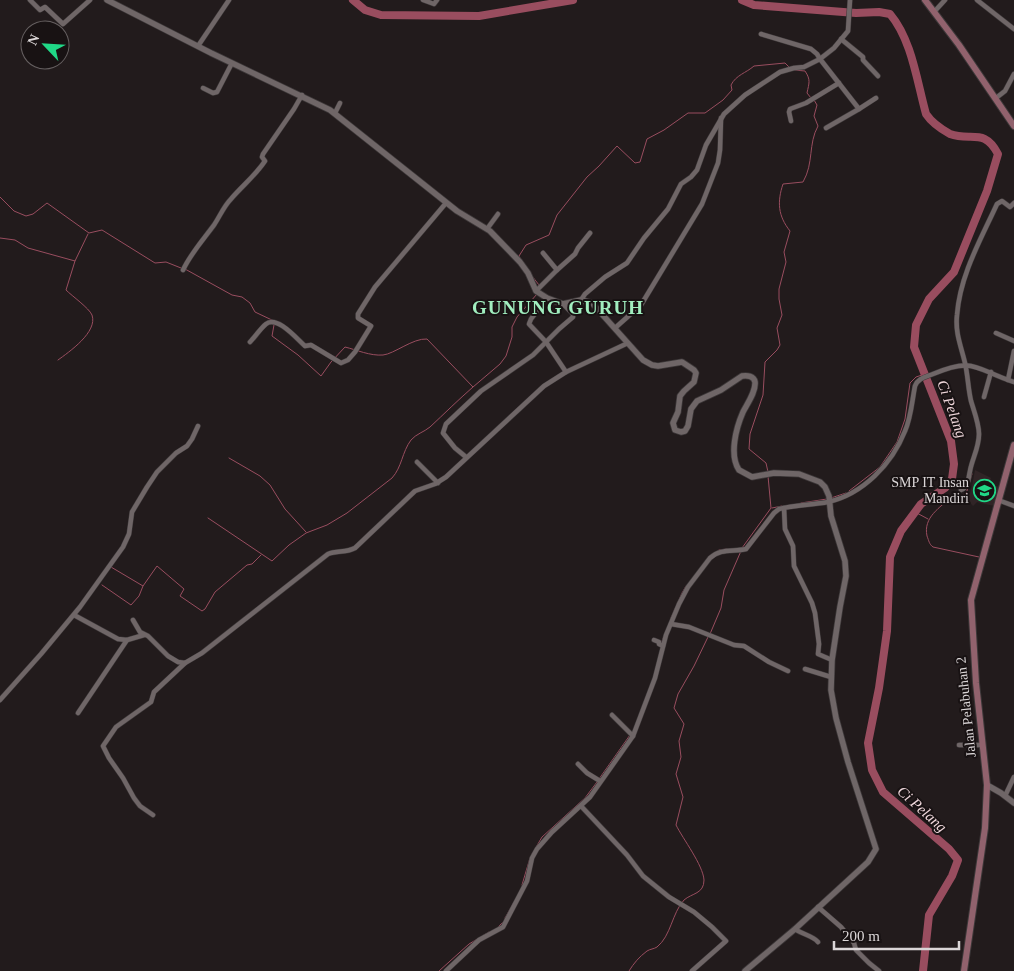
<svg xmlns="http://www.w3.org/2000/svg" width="1014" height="971" viewBox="0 0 1014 971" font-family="'Times New Roman',serif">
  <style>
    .built { fill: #302426 }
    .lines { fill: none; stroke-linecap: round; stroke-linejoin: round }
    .stream { stroke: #994d5f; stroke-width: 1 }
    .river { stroke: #994d5f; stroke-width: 8 }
    .minor-casing { stroke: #3d3839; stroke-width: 5.5 }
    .tertiary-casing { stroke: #3d3839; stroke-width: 7 }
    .secondary-casing { stroke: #3d3839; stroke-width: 8 }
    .minor { stroke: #6f6667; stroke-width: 4.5 }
    .tertiary { stroke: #6f6667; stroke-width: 5.5 }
    .secondary { stroke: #91626d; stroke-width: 6 }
    .labels { text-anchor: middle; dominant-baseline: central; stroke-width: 4; stroke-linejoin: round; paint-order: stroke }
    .poi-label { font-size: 14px; fill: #dbd6d7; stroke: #181213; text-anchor: end }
    .street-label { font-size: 14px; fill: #dbd6d7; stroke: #181213 }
    .water-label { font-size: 15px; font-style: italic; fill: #f0d8dc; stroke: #181213 }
    .district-label { font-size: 19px; font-weight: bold; letter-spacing: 1px; fill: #a1eebf; stroke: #181213 }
  </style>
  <rect width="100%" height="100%" fill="#221b1c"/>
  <!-- built -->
  <polygon class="built" points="975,470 991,478 989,484 999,487 994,506 977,502 973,506 965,497 970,493 972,486"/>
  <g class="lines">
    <!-- stream -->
    <g class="stream">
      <path d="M794,70L805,71C811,80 809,83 807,93L811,98"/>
      <polyline points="0,197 14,211 26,216 33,214 47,203 89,233 102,230 155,263 166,262 181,268"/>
      <polyline points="0,238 15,240 28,248 75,261 88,234"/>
      <path d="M520,258L519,256L526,245L549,235L557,215L587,177L599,166L617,146L635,163L640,162L647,139L664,130L688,113H705L723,100L732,90L731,85C736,75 746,73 754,66L785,63L790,68"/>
      <polyline points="185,269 232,295 242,297 250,303 255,312 274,321"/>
      <polyline points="532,276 539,285"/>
      <path d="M274,325L272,336L298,355L321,376L331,362L345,347C357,350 370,356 383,355C394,354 413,338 427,339L473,387L500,364L506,356L512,337V327L517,317L537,294"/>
      <path d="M58,360C69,352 98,332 92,315C89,308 72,296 66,290L75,261"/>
      <polyline points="229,458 260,476 270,485 285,509 306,532"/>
      <path d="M768,472L766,463L749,449L750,434L763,395L765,362L777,350L780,345L777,328L782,315L779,299V289L786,262L784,252L790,231C778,216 777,202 783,184L803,182C814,163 808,144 818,126L814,116L817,105L814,100"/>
      <path d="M972,474L966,494L958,497H951C940,508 923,517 927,536C929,541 929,544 933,547L979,557"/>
      <polyline points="849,491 880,467 897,442 905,419 910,383 916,377 925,374"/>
      <polyline points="831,498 846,493"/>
      <polyline points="801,503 827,499"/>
      <polyline points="772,508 782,506"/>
      <polyline points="915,512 928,519"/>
      <path d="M208,518L272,561L289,545L306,533L327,525L347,513L392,478C402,467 402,452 411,440C416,434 424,432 430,427C444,414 458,400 473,387"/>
      <polyline points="742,548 771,508 768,476"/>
      <polyline points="719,550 727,549"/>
      <polyline points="111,567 143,586 157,566 184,589 180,596 202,611 205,609 215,592 247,565 252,564 261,555"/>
      <polyline points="102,585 131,605 139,596 143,586"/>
      <polyline points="671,618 682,593 686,586"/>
      <polyline points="710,634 721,608 724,590 741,551"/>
      <polyline points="661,644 664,636"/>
      <polyline points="599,779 630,735"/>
      <polyline points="532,854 542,837 585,798 597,782"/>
      <polyline points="522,885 530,858"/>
      <polyline points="505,918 514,902"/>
      <polyline points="497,928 503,922"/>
      <polyline points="439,971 469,944 489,932"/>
      <path d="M629,971C634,963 639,957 647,951C650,949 654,949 657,947C671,936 672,913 684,900C692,893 704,894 704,880C703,865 683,839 676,825L683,797L676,774L681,757L679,741L684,724L674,708L678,694L694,666L708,637"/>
    </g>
    <!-- river -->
    <g class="river">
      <polyline points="353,0 365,10 381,15 479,16 573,0"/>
      <path d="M742,0L754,5L856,13L879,12L890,14C912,40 917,82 926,114C932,123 941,129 950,134C971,142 984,127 998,154L987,191L954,272L929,299L916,325L914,347L951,441L954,464L952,479L945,488L921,504L901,531L890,557L887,631L879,688L868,743L872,770L883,792L949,849L958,860L952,876L929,915L923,971"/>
    </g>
    <defs>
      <g id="minor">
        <polyline points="30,0 40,10 45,7 63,24 90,0"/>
        <polyline points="423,0 434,4 437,0"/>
        <polyline points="850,0 848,31 834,48 820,59 859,109 876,98"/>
        <polyline points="977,0 1014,29"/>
        <polyline points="934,12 945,0"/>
        <polyline points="841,39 863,57 863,60 878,76"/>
        <polyline points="198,46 229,0"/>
        <polyline points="203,88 213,93 217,92 232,63"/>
        <polyline points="996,98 1005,91 1014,74"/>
        <polyline points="335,113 340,103"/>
        <polyline points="791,121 789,112 790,109 806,103 839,83"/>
        <polyline points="826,128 859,109"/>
        <polyline points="487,229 498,214"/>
        <path d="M183,270C191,253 203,240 214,225C220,216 224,206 231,199C243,185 255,176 265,161L262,157L263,154L294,109L302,95"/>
        <polyline points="557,270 575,254 578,248 590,233"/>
        <polyline points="536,291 557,270 543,253"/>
        <polyline points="547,298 531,319 529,324 546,342 566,372"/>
        <polyline points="581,300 585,294 605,277 627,263 644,238 668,209 681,184 691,177 697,170 706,145 724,114 745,95 780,72 794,68 804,67 820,59 817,54 811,49 761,34"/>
        <polyline points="615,328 641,305 702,204 718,163 720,150 721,118"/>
        <polyline points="996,333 1014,341"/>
        <path d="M250,342C255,337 260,329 266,324C277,315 297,339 305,346L311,345L341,363L348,360L355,352L371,326L358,318V314L375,287L446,203"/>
        <polyline points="1008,380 1014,351"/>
        <polyline points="984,397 991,372"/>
        <polyline points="466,457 455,448 443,433 446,424 481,391 533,355 559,329 573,317 573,314 563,304"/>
        <polyline points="417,462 438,483"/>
        <path d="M961,490C969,487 968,479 970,471C972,459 979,448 979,434C979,424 974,411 971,401C968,388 968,376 965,363C961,346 955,333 957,315C960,275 981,239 997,204L1002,201L1010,207L1014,203"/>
        <polyline points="998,500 1014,506"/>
        <polyline points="784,508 785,529 793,546 794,566 812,603 815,613 819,644 818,654 832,660"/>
        <polyline points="74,615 118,639 127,640 144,635"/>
        <path d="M133,620L140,632L148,636L168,656L178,662L185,663L202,653L328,554C337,550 346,553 355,548L415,491L435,484L446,477L544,386L566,372L628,343"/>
        <polyline points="671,624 689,627 734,645 744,646 769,662 788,671"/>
        <polyline points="654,640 659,642 659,644 663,646"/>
        <polyline points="805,669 831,677"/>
        <polyline points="0,700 41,654 80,607 123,547 129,534 132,512 147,487 157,472 176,453 187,446 192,439 198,426"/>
        <polyline points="78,713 127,640"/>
        <polyline points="612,715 633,736"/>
        <polyline points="959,745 982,745"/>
        <polyline points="578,764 587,773 600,781"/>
        <polyline points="1005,796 1014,777"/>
        <polyline points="581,806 627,855 643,876 669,897 694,912 712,927 726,941 692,971"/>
        <polyline points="153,815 140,806 134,798 123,778 109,758 103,746 116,727 151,702 154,692 185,663"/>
        <polyline points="818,907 841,927 854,943 856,950 869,963 879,971"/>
        <path d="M795,929C803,935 812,935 818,942"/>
        <path d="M446,971L479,940L503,927L527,881L532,858L537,849L552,832L590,797L633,736L655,678L666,635L679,604L688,587L710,558C721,548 733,552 746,549L774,513L779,509C795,505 812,505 828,502C863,494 892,464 905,431C911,418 912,401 915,386C918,378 926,377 933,374C975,356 976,370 1014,382"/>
      </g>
      <g id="tertiary">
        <path d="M107,0L211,53L330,110L457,211L490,231L520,262L528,273L536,291L547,298L563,304L581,300L592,303L643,360L652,365L658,366L682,362L694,370L696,373L694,382L684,391L680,396L678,412L673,423L675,430L681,432L685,431L688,426L691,409L697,401L721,390L742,376C747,375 754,376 755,382C756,392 747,404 743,412C736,428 729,455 739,470L752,477L774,473L799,474L820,482L825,487L829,496L831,516L845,561L846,576L840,607L832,660L831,690L836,718L848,762L876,849L868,862L795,929L745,971"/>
        <polyline points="987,785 1001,793 1014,803"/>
      </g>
      <g id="secondary">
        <polyline points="925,0 959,45 1014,126"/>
        <polyline points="964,971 985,828 987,785 976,683 971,600 1014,445"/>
      </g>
    </defs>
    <!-- minor casing -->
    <use href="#minor" class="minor-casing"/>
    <!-- tertiary casing -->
    <use href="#tertiary" class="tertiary-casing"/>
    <!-- secondary casing -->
    <use href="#secondary" class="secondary-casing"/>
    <!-- minor -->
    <use href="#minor" class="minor"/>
    <!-- tertiary -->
    <use href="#tertiary" class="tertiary"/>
    <!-- secondary -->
    <use href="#secondary" class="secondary"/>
  </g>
  <!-- icons -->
  <defs>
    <symbol id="school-ring" viewBox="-11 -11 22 22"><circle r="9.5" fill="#181213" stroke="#20d887" stroke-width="1.5"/><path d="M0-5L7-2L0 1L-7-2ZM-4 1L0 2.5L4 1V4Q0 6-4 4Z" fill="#20d887"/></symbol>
  </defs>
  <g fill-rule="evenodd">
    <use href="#school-ring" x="972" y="478" width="25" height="25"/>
  </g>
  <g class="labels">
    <!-- poi labels -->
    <g class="poi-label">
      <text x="969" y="482">SMP IT Insan<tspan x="969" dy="16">Mandiri</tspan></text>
    </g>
    <!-- street labels -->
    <g class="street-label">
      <text transform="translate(966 707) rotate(-96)">Jalan Pelabuhan 2</text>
    </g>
    <!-- water labels -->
    <g class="water-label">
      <text transform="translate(952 409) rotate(70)">Ci Pelang</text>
      <text transform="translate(922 809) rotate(42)">Ci Pelang</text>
    </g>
    <!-- district labels -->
    <g class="district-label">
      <text x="558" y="307">GUNUNG GURUH</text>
    </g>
  </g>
  <!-- north arrow -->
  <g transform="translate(45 45) rotate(295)"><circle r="24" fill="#181213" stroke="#666061"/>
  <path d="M0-4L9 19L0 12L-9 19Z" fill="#20d887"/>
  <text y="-8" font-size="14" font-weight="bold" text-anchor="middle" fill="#dbd6d7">N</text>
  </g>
  <!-- scale -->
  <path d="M834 941v8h125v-8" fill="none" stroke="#dbd6d7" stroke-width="2.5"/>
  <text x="842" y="941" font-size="15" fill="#dbd6d7" stroke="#181213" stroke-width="4" paint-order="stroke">200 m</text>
</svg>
